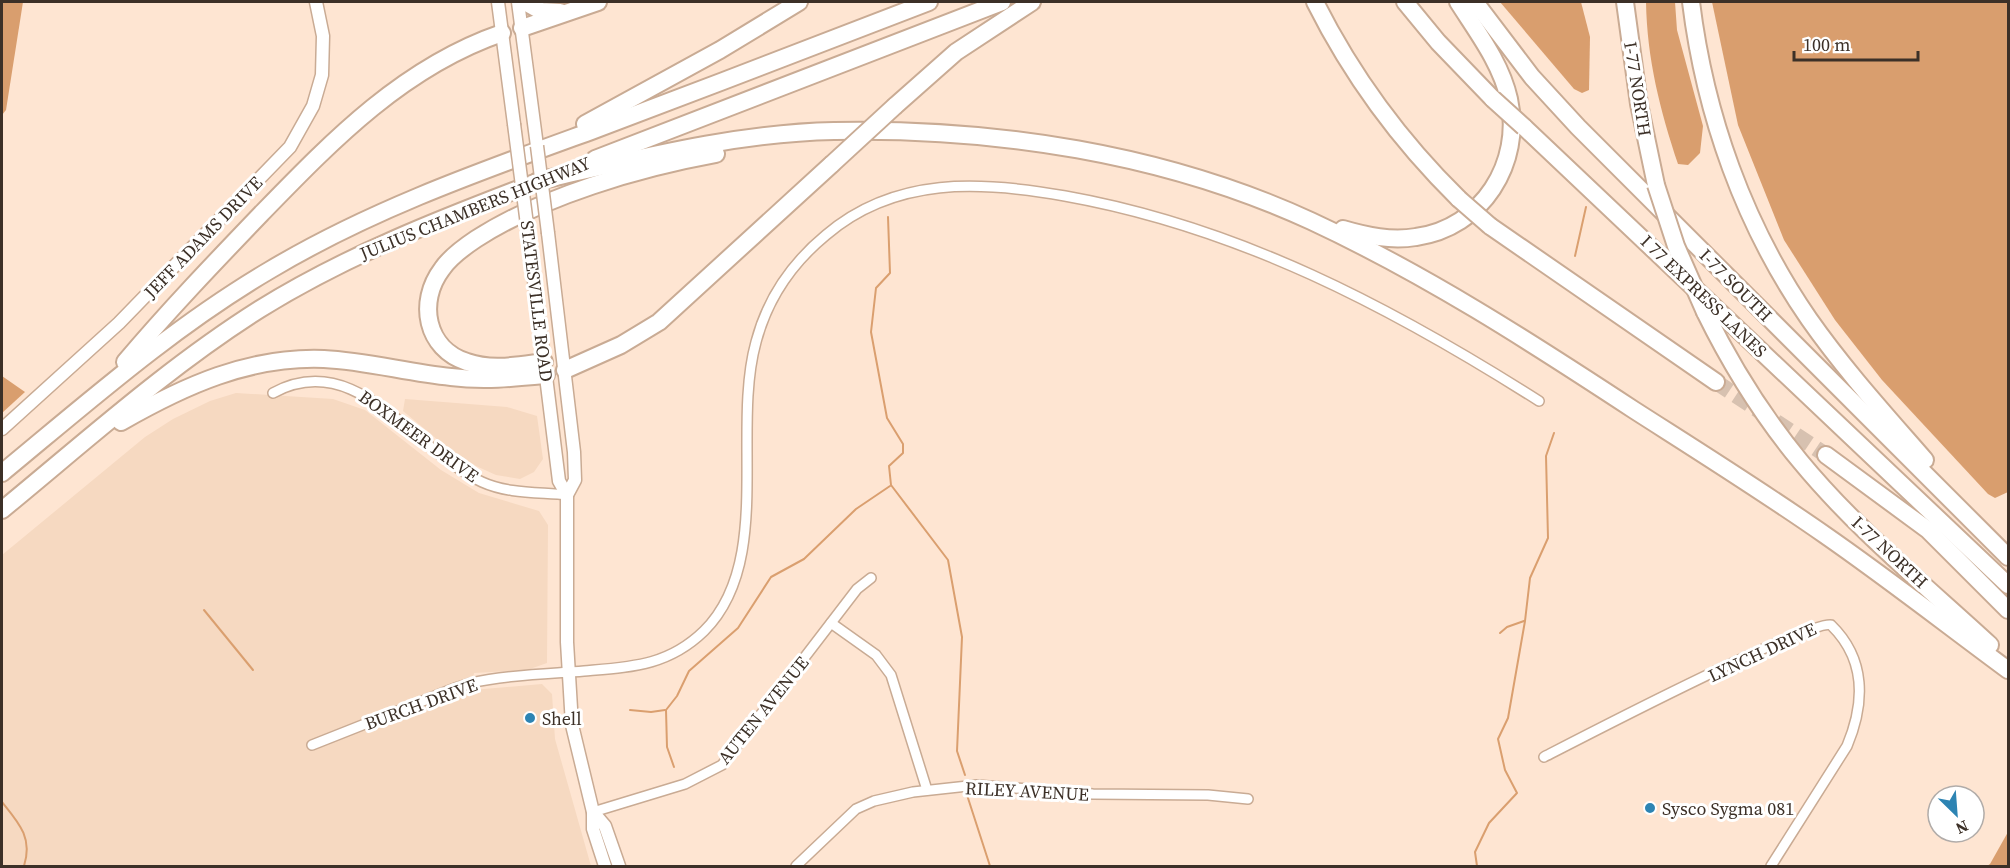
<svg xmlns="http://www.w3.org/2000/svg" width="2010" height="868" viewBox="0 0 2010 868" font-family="'Source Serif 4',serif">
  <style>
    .built { fill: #f6d9c1 }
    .forest { fill: #d99e6e }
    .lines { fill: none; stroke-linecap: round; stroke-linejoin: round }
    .stream { stroke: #da9f6f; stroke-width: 2 }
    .highway-tunnel { stroke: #d7c1b0; stroke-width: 16; stroke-dasharray: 16 8; stroke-linecap: butt }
    .street-casing { stroke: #c9ab94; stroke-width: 12 }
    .secondary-casing { stroke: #c9ab94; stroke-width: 15 }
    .highway-casing { stroke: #c9ab94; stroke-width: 20 }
    .street { stroke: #fff; stroke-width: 9 }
    .secondary { stroke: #fff; stroke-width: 12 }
    .highway { stroke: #fff; stroke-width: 16 }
    .secondary-bridge-casing { stroke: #c9ab94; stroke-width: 15; stroke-linecap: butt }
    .highway-bridge-casing { stroke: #c9ab94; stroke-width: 20; stroke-linecap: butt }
    .secondary-bridge { stroke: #fff; stroke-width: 12 }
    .highway-bridge { stroke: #fff; stroke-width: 16 }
    .poi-dot { fill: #2d84b3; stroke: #fff; stroke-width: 2 }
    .labels { text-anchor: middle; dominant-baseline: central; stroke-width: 6; stroke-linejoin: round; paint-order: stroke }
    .street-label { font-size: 18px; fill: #3c3027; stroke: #fff }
    .poi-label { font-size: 18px; fill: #3c3027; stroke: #fff; text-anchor: start }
  </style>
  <rect width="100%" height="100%" fill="#fee5d2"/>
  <!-- built -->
  <g class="built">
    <polygon points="236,393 333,399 365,410 441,470 479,493 539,511 548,525 547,663 527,670 474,673 472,690 542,684 552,694 555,739 591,866 2,866 2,555 145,437 173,419 210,401"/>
    <polygon points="405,399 507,407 537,416 543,459 534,472 520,479 496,475 476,466 444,445 403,411"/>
  </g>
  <!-- forest -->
  <g class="forest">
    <polygon points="2,2 23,2 6,110 2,115"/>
    <polygon points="1500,2 1581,2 1590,37 1589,90 1582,93 1574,89"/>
    <path d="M1646,2H1675L1677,30L1703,126L1700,153L1688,165L1678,164C1660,110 1647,59 1646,2Z"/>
    <polygon points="1712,2 2008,2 2008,492 1995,498 1988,494 1882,380 1835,320 1784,240 1738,125"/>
    <polygon points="2,376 25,392 2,413"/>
    <polygon points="2008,832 2008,866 1987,866 1990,864"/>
  </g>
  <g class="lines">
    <!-- stream -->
    <g class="stream">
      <polyline points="888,217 890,273 876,288 871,332 887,418 903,444 903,453 889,466 891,485 948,560 962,637 957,751 965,775"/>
      <polyline points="1575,256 1586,207"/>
      <polyline points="204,610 253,670"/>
      <polyline points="1500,633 1507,627 1524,621"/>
      <polyline points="630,710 651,712 665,710"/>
      <polyline points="674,767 667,747 666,710 677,696 689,671 738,628 771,577 804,559 856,509 890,486"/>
      <polyline points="967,795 990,866"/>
      <path d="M2,802C19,823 33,838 24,866"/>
      <polyline points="1477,866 1475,852 1489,823 1517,793 1505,770 1498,739 1508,718 1525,621 1530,578 1548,538 1546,456 1554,433"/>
    </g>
    <!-- highway-tunnel -->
    <polyline class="highway-tunnel" points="1716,382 1826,455"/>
    <defs>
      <g id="street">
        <path d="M273,393C357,347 414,451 482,482C508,494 540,492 567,495"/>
        <polyline points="831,623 876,655 891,675 927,790"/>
        <path d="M312,745C347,731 382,717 418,703C435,696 453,688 471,683C507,675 547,674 584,671C631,667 668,666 704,631C774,561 731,432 756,342C767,300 792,263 826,235C895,176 981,181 1065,196C1239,227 1391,307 1539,401"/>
        <path d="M1544,757C1579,739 1812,618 1831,625C1866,659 1865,703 1847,746L1771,866"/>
        <polyline points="593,812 685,784 722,765 857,589 871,578"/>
        <polyline points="796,866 856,809 874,801 913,792 977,785 1093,794 1208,795 1248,799"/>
      </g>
      <g id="secondary">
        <polyline points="498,2 514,124"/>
        <polyline points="518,2 537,146"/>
        <polyline points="548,233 574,452 575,480 567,495 567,642 572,725 593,812 593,829 605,866"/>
        <polyline points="529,240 559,481 567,495"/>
        <polyline points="2,429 119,323 290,147 313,106 322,75 323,36 316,2"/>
        <polyline points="593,812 605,826 619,866"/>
      </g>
      <g id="highway">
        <polyline points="525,2 541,11 560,12"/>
        <path d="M1315,2C1352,76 1400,141 1459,199"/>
        <polyline points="1405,2 1438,42 1493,99"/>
        <polyline points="1475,2 1532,77 1578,127 2008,557"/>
        <polyline points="1625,2 1639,104 1656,185"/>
        <path d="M1691,2C1705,115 1744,225 1809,319C1844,369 1885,414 1925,460"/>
        <polyline points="522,28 598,2"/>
        <polyline points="895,106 956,52 1032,2"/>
        <polyline points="585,124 720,50 799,2"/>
        <polyline points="1524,127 2008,585"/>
        <polyline points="595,159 1002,2"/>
        <path d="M538,181C636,159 733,133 834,131C996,128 1163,153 1311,221C1425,274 1529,341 1634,410C1698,451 1762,491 1825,535C1887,578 1947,625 2008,670"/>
        <polyline points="1490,226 1716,382"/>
        <path d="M1343,229C1367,236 1391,241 1416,237C1482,228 1523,163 1509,99C1501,63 1477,32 1458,2"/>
        <path d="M1705,312C1731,365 1762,415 1800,461C1856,529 1926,586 1990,645"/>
        <path d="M125,362C168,311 214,263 261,214C332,141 403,67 502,33"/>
        <path d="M544,362C520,365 492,371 467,362C426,349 417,302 442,269C450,257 464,247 476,239C543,196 639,168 716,154"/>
        <polyline points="565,370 621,345 659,322 832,164"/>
        <path d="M121,422C184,386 249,356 324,359C367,361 408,373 451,377C483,381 514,378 546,375"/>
        <polyline points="1826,455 1928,530 2008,610"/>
        <path d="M2,473C88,402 173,327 270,270C372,209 484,170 594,130C706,88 817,45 929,2"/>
        <path d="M2,510C86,441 168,367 260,309C347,255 442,218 537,182"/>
      </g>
    </defs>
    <!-- street casing -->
    <use href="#street" class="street-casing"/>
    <!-- secondary casing -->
    <use href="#secondary" class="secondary-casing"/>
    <!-- highway casing -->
    <use href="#highway" class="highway-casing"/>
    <!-- street -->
    <use href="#street" class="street"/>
    <!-- secondary -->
    <use href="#secondary" class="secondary"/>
    <!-- highway -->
    <use href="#highway" class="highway"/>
    <defs>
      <g id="secondary-bridge">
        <polyline points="514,124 529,240"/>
        <polyline points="537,146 548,233"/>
      </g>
      <g id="highway-bridge">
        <polyline points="1493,99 1524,127"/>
        <polyline points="832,164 895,106"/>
        <polyline points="1656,185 1676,246 1705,312"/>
        <polyline points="1459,199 1490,226"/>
      </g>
    </defs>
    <!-- secondary-bridge casing -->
    <use href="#secondary-bridge" class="secondary-bridge-casing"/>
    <!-- highway-bridge casing -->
    <use href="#highway-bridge" class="highway-bridge-casing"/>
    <!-- secondary-bridge -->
    <use href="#secondary-bridge" class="secondary-bridge"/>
    <!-- highway-bridge -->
    <use href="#highway-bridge" class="highway-bridge"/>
  </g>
  <!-- markers -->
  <g class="poi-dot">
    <circle cx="530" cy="718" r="6"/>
    <circle cx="1650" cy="808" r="6"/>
  </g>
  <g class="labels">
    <!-- street labels -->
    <g class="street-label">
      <text transform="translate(1638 89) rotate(81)">I-77 NORTH</text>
      <text transform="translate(475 208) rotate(-22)">JULIUS CHAMBERS HIGHWAY</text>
      <text transform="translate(203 237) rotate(-46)">JEFF ADAMS DRIVE</text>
      <text transform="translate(1736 285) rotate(45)">I-77 SOUTH</text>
      <text transform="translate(1704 296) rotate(44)">I 77 EXPRESS LANES</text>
      <text transform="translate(537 301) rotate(83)">STATESVILLE ROAD</text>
      <text transform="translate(419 436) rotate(36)">BOXMEER DRIVE</text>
      <text transform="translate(1890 552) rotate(43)">I-77 NORTH</text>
      <text transform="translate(1762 652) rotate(-25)">LYNCH DRIVE</text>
      <text transform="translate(421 704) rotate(-20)">BURCH DRIVE</text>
      <text transform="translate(763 710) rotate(-51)">AUTEN AVENUE</text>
      <text transform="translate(1027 791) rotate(3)">RILEY AVENUE</text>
    </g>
    <!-- poi labels -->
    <g class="poi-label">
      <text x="542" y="718">Shell</text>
      <text x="1662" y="808">Sysco Sygma 081</text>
    </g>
  </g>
  <!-- border -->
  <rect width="2010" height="868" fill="none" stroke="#3c3027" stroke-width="6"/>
  <!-- north arrow -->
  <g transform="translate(1956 814) rotate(155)"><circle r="28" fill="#ffffff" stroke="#b1aca9" stroke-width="1.5"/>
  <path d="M0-4.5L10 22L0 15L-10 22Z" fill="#2d84b3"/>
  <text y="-9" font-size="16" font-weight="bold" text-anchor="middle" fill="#3c3027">N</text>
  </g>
  <!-- scale -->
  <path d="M1794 51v9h124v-9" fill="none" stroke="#3c3027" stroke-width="3"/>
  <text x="1803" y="51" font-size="18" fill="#3c3027" stroke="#ffffff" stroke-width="4.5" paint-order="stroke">100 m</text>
</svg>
